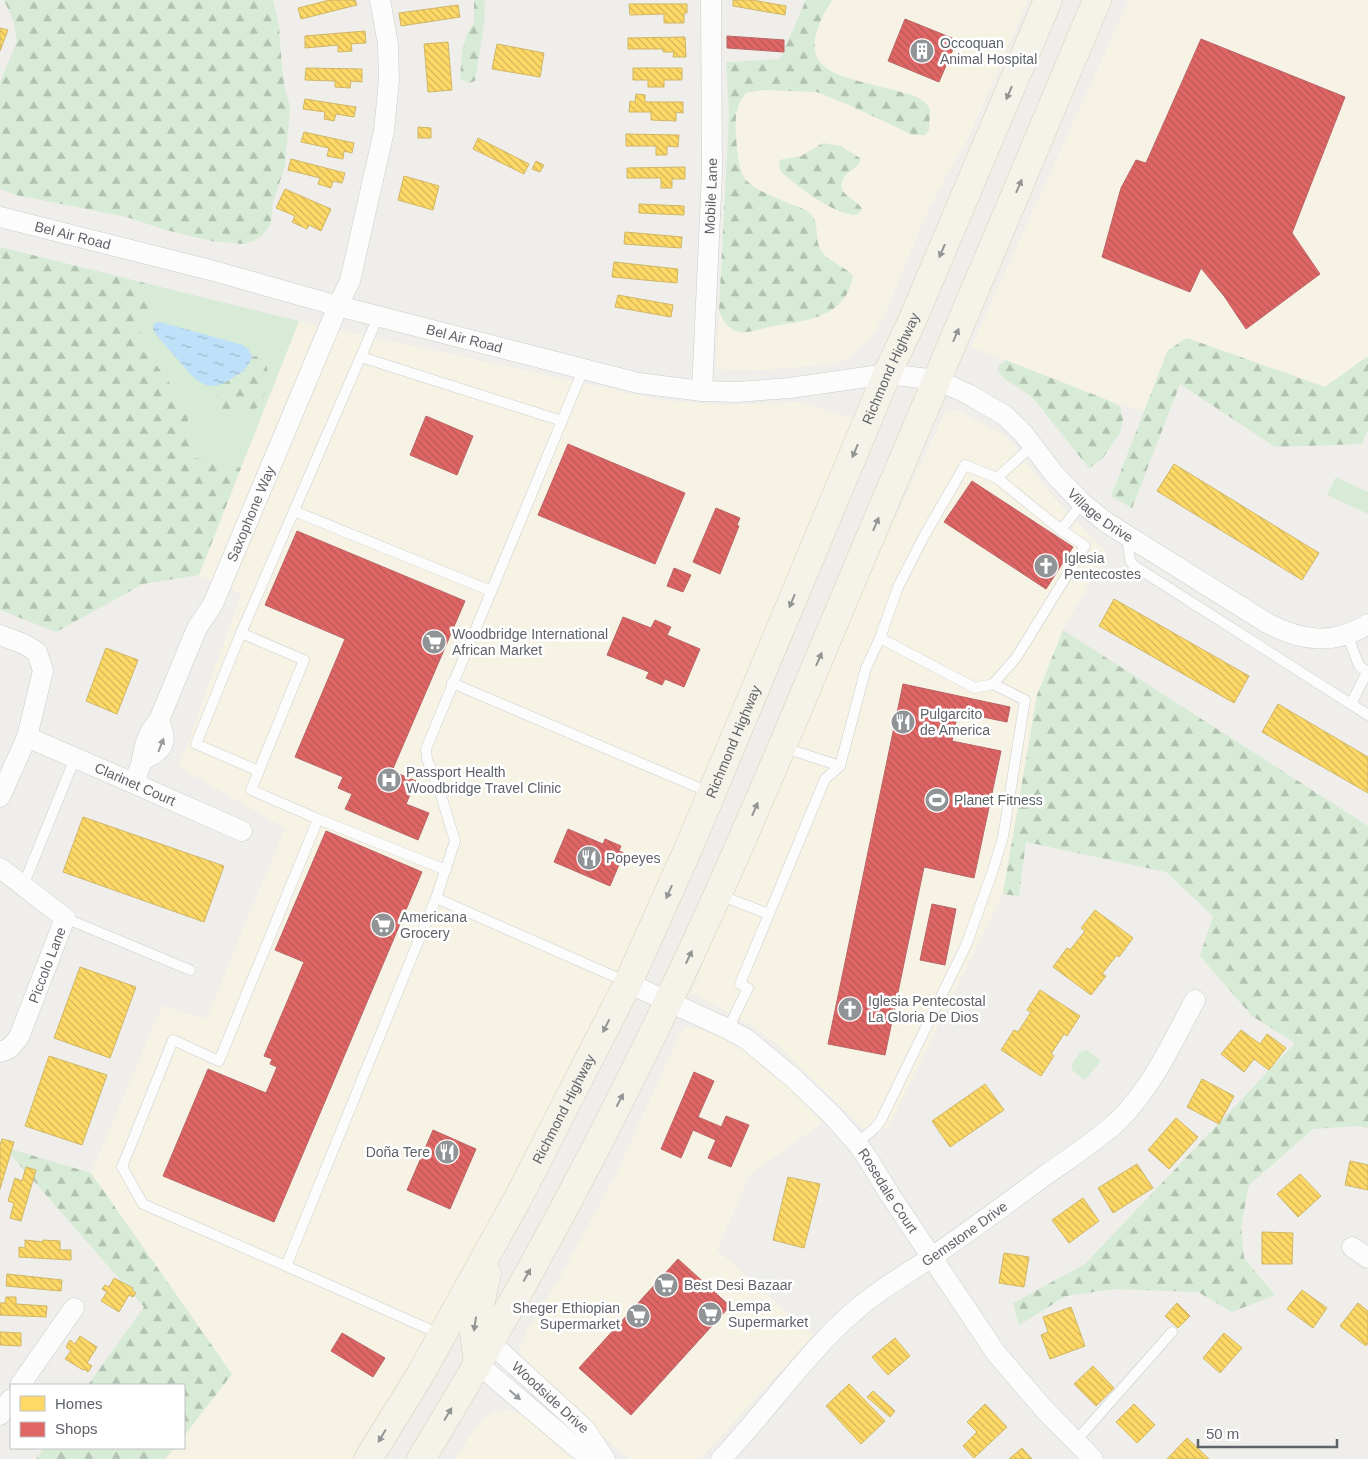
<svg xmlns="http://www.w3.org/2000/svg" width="1368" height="1459" viewBox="0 0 1368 1459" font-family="Arial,sans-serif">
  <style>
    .commercial { fill: #f7f3e4 }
    .green { fill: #d8ebd6 }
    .forest { fill: url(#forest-firs) }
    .water { fill: url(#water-ripples) }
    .homes { fill: url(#homes-back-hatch); stroke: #cfb667 }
    .shops { fill: url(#shops-back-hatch); stroke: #b96567 }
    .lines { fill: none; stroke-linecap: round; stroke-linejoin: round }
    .service-casing { stroke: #cbcccc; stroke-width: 11 }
    .minor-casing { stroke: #cbcccc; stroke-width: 21 }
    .primary-casing { stroke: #d7ceb8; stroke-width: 29 }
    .service { stroke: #fdfcfc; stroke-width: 10 }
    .minor { stroke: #fdfcfc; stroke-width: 20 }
    .primary { stroke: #f4f2e9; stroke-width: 28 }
    .oneway { fill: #939595 }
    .oneway2 { fill: #96999c }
    .labels { text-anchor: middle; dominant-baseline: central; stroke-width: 5; stroke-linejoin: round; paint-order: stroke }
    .poi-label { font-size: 14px; fill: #5f6368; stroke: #fff; text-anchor: start }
    .street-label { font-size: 14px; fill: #5f6368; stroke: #fff }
  </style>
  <defs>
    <pattern id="forest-firs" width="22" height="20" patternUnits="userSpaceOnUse" patternTransform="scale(1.25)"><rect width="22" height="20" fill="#d8ebd6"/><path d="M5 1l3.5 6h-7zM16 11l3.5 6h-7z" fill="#b2c2b1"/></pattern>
    <pattern id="water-ripples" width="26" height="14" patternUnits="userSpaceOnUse" patternTransform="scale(1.25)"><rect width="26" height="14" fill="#bfe0f9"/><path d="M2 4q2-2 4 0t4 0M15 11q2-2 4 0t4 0" fill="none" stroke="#9eb9cd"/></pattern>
    <pattern id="homes-back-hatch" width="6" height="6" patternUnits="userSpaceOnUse" patternTransform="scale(1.25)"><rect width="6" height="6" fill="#ffd966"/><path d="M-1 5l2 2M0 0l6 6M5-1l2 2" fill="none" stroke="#d2b458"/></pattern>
    <pattern id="shops-back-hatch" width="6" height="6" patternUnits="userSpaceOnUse" patternTransform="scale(1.25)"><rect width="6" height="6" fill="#e06666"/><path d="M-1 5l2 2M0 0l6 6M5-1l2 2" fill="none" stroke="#b95858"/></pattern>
  </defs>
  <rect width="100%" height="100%" fill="#efeeea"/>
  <!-- commercial -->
  <g class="commercial">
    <polygon points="806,0 1028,0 972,130 929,208 884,316 872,336 850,357 833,364 761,370 716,369 729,111 726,62 780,59"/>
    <polygon points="1129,0 1368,0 1368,356 1325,387 1187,338 1168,350 1144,411 1110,401 971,347"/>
    <polygon points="299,321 660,400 723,405 801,402 859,421 832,470 603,1021 540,1161 356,1459 165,1459 174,1448 184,1448 184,1436 232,1374 91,1173 162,1006 206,1019 285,828 179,767 241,595 199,575"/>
    <polygon points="957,410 1007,437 1053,497 1107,553 1063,630 1037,695 1003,894 888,1127 871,1137 779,1046 753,1026 692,993 763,797 945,413"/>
    <polygon points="687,1028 697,1028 731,1040 775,1073 822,1123 750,1174 717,1250 813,1336 700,1459 629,1459 531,1372 523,1362 520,1348 526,1332 559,1279 617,1172 678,1038 682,1031"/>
    <polygon points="507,1410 524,1413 576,1459 455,1459 480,1421 493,1412"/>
  </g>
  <!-- green -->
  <g class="green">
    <polygon points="145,283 299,321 241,468 216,460 195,458 189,443 188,412 167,379 141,345 140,324 153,300"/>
    <polygon points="1336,477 1368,492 1368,514 1327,495"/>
    <polygon points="1087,1050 1101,1061 1085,1080 1072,1070 1072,1064 1080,1052"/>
  </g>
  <!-- forest -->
  <g class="forest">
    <polygon points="4,0 273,0 279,26 282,68 285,90 290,106 289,120 285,166 273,202 271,223 263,235 254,241 244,244 211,241 166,230 127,217 16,195 0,189 0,82 17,42 14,22"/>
    <path d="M474,0H485C485,27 479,54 475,81L469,83L460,79L462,51L467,34L474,23Z"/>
    <path d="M806,0H832C784,77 844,75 901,92C914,96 923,97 930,109L929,130L925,135H913L851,106L817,92L762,90L746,93C735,106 735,120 736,136C737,149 738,167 744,177C752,190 778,198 790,204C797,206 806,209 811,214C820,224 814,239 821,250C828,263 844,265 853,276C845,320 805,320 769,327C757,330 743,336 732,329C725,325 722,318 719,311L729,111L726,62L780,59Z"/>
    <path d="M823,143L841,146L860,158V162C856,168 849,171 845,176C833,195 856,197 862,209L857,215C833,215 797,186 780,171L779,160L801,156Z"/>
    <polygon points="0,247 145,283 153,300 140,324 141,345 167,379 188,412 189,443 195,458 216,460 241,468 199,575 143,584 56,632 0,610"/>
    <polygon points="1187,338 1325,387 1368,356 1368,429 1362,444 1275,447 1180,384 1132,508 1111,496 1168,350"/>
    <path d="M260,355C274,369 266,390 261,406L246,413L226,415L217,405L215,386C231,380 245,374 252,357Z"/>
    <polygon points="1006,360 1110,401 1120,407 1123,419 1120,433 1102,459 1089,468 1032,397 1005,379 998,371 999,365"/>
    <polygon points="1063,630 1368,826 1368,1128 1359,1126 1313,1129 1249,1185 1241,1226 1244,1258 1275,1295 1232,1312 1198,1292 1114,1289 1066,1296 1019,1325 1013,1303 1085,1264 1295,1043 1252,1016 1200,956 1213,916 1166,872 1026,842 1019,896 1003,894 1037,695"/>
    <polygon points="4,1147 91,1173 232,1374 184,1436 184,1385 88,1385 144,1307"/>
    <polygon points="44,1448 174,1448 165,1459 36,1459"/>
  </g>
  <!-- water -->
  <path class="water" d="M160,322L243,345L249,350L252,357C247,370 242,372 231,379C207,395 196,381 180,362C172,353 163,343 155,333L153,329L154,323Z"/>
  <!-- homes -->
  <g class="homes">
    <polygon points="330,0 355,0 357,5 301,19 298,8"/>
    <polygon points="733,0 752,0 786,6 785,15 733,6"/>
    <polygon points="629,4 687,4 687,13 684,13 684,23 664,23 664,14 630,15"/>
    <polygon points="458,5 460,17 401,26 399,13"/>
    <polygon points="0,28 8,30 0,51"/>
    <polygon points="365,31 366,43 351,44 352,51 338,52 338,45 305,48 305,36"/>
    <polygon points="685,37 686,57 673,57 674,52 663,52 663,49 628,49 628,38"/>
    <polygon points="448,42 452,90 428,92 424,44"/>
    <polygon points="497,44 544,53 540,77 492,69"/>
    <polygon points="306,68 362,69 362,82 351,81 350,88 335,87 335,81 305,80"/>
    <polygon points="633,68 682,68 682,80 664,80 664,87 648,87 648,80 633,80"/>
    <polygon points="636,94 645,95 645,102 683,102 683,113 676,112 676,121 651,120 651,112 629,112 630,101 635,102"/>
    <polygon points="305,99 356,107 354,117 336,114 334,121 324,119 325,112 303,109"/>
    <polygon points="418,127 431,128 431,138 418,138"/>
    <polygon points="304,132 354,143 352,153 344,151 343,159 327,156 329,148 301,142"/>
    <polygon points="626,134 679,135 678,147 667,146 667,155 656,155 656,146 626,146"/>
    <polygon points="478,138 529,164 524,174 473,149"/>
    <polygon points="291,159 345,173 342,183 333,181 331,188 318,184 320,178 288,170"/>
    <polygon points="536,161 544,165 540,172 532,169"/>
    <polygon points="685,167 685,179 672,179 672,188 661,188 661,178 627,178 627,168"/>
    <polygon points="404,176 439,186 433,210 398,200"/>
    <polygon points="285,189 331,209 321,231 309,225 307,229 292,222 295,216 276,208"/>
    <polygon points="639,204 684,206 684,215 639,213"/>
    <polygon points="625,232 682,237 681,248 624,244"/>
    <polygon points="614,262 678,269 677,283 612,277"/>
    <polygon points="618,295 673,305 671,317 615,307"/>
    <polygon points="1174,464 1319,553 1302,580 1157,491"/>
    <polygon points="1114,599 1249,676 1234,703 1099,626"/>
    <polygon points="106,648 138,660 117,714 86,701"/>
    <polygon points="1278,704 1368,757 1368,793 1262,732"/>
    <polygon points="83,817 224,866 204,922 63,872"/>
    <polygon points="1095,910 1133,938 1119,957 1117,955 1102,974 1106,976 1091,995 1053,967 1067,948 1070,950 1085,931 1081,928"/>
    <polygon points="80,967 136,987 110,1058 54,1038"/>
    <polygon points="1040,990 1080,1016 1067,1036 1064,1034 1051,1054 1054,1056 1041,1076 1001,1050 1014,1030 1018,1032 1031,1012 1027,1010"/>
    <polygon points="1241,1030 1260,1044 1267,1034 1286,1048 1269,1070 1254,1059 1244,1072 1221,1054"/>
    <polygon points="49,1056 107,1075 82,1145 25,1126"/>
    <polygon points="1202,1079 1234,1096 1219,1124 1187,1107"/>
    <polygon points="985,1084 1004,1110 950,1147 932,1121"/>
    <polygon points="1176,1118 1198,1137 1169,1169 1148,1150"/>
    <polygon points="2,1139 14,1142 0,1189 0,1145"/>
    <polygon points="1350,1161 1368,1165 1368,1190 1345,1185"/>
    <polygon points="1137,1164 1153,1188 1113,1213 1098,1188"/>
    <polygon points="26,1167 36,1170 21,1221 10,1218 14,1203 8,1201 15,1178 22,1181"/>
    <polygon points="1300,1174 1321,1196 1298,1217 1277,1194"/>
    <polygon points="788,1177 820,1184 804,1248 773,1240"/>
    <polygon points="1083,1198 1099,1221 1069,1243 1052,1220"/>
    <polygon points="1262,1232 1293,1233 1292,1264 1262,1264"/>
    <polygon points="25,1240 43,1242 43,1240 60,1241 60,1250 71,1250 71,1260 19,1257 19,1247 25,1248"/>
    <polygon points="1004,1253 1029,1257 1024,1287 999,1283"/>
    <polygon points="7,1274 62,1280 61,1291 6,1286"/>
    <polygon points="114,1278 133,1288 132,1290 136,1293 133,1297 129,1295 119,1312 101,1301 107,1292 102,1289 105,1285 109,1287"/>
    <polygon points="1302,1290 1327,1308 1313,1328 1287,1309"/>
    <polygon points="6,1297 16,1297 16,1304 47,1306 46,1317 0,1315 0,1303 5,1303"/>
    <polygon points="1177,1303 1190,1316 1178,1328 1165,1316"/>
    <polygon points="1358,1303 1368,1311 1368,1343 1366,1346 1340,1326"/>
    <polygon points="1071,1307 1085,1346 1050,1359 1041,1335 1048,1332 1043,1317"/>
    <polygon points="0,1332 21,1333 21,1346 0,1345"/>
    <polygon points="1224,1333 1242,1348 1220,1373 1203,1358"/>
    <polygon points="80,1336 97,1347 87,1363 92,1366 88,1372 84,1369 83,1370 65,1359 71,1351 66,1347 70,1340 75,1344"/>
    <polygon points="895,1338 910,1356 888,1375 872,1357"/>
    <polygon points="1093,1366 1114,1388 1096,1406 1074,1384"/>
    <polygon points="849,1384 885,1421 861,1444 826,1406"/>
    <polygon points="873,1391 895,1411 890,1417 867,1397"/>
    <polygon points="985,1404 1007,1427 974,1458 963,1446 977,1432 967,1422"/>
    <polygon points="1134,1404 1155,1425 1137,1443 1116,1422"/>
    <polygon points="1187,1438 1209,1459 1167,1459"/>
    <polygon points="1022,1448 1032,1459 1009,1459"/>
  </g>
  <!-- shops -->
  <g class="shops">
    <polygon points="905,19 957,40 939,82 888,61"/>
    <polygon points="727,36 784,40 784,52 727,48"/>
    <polygon points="1201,39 1345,97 1292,233 1320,274 1246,329 1224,296 1201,268 1190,292 1102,257 1121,188 1136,160 1146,163"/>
    <polygon points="426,416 473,436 457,475 410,455"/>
    <polygon points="568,444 685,493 655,564 538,515"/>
    <polygon points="972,481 1073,547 1046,589 944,522"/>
    <polygon points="716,508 740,518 737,525 739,526 720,574 693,562"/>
    <polygon points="297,531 465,601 392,771 416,781 406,804 429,813 418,840 345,809 352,794 338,788 343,777 295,757 345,639 265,605"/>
    <polygon points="674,568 691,575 683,592 667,586"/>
    <polygon points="623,617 651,628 655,620 671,627 667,635 700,649 684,687 665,679 662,685 646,678 649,672 607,655"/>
    <polygon points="903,684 1010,707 1007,722 958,712 952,741 1001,751 974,878 924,867 885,1055 828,1044"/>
    <polygon points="568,829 603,844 605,839 621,846 619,851 624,853 610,886 554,862"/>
    <polygon points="326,831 422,872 274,1222 163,1176 208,1069 266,1093 277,1067 270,1064 272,1059 264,1056 304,962 275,950"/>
    <polygon points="932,904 956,909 945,965 920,960"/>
    <polygon points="694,1072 714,1081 698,1117 724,1128 718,1141 693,1130 681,1158 661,1149"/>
    <polygon points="726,1116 749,1125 731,1167 708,1158"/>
    <polygon points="433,1130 476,1149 450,1209 407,1190"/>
    <polygon points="678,1259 730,1306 631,1415 579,1368"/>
    <polygon points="342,1333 385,1358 373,1377 331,1351"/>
  </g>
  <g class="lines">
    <defs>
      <g id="service">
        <polyline points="361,357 562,421"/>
        <polyline points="294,511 491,591"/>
        <polyline points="1061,530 1082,503"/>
        <polyline points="1127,536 1130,560 1133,565 1368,715"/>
        <polyline points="241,633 196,744 259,771"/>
        <polyline points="1347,634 1359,666 1368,672"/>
        <polyline points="880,638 975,688 993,684 1016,658 1085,546 1061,530 997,478"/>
        <polyline points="452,683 711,793"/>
        <polyline points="1351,704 1367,672"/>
        <polyline points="782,747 840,766"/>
        <polyline points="318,819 251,790 304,660 241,633 378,317"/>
        <polyline points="23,886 75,758"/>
        <polyline points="719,895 769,914"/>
        <polyline points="436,898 455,841 440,792 427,759 426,749 583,370"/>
        <polyline points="65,918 190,970"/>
        <polyline points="728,1029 748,988 740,984 825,779 840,766 866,668 880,638 898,587 923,538 965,465 997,478 1033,445"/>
        <polyline points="857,1143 876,1127 881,1120 967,943 993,870 1003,837 1025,700 993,684"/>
        <polyline points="286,1266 143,1204 122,1167 173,1040 219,1061 318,819 446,870"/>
        <polyline points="440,1334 286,1266 436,898 627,982"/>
        <polyline points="1075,1442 1172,1332"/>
      </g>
      <g id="minor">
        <path id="s1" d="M0,217L214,271L338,306L638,383L702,391L736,392L790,388L887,374L937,380L968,394L1004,415L1023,433L1054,474L1082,503L1107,523L1267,623C1301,641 1334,646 1368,624"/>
        <path id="s2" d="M702,391L712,172L711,0"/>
        <polyline points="0,635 24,644 37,652 43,671 27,737 0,797"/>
        <path id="s3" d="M27,737L133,783L242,831"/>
        <path d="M142,760C165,750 168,743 159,720"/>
        <path id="s4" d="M133,783C136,776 141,767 142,760C145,742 147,735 159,720L197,628L213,604L338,306L350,281L384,131L389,80L388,44L380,0"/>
        <polyline points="0,868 65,918 19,1037 10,1048 0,1052"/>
        <path id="s5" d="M628,983L728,1029L746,1039L791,1076L831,1114L857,1143L868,1159L890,1195L996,1353L1043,1408L1093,1459"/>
        <polyline points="1352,1247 1368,1258"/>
        <path id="s6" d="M490,1342L585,1429L605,1459"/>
        <polyline points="478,1364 571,1443 592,1459"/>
        <polyline points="20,1385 74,1308"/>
        <polyline points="0,1415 11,1399"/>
        <path id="s7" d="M721,1459C768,1410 806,1352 858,1308C881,1288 907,1274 932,1257C970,1231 1006,1204 1043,1177C1068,1159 1095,1142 1118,1121C1152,1088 1173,1041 1195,1000"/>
      </g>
      <g id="primary">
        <polyline points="478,1364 474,1333 487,1273"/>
        <path id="s8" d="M368,1459L420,1375L517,1200L628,983L689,847L887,374L912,321L1048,0"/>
        <path d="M421,1459C532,1277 631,1088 718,894C767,785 812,675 858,566C938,377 1018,189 1097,0"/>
      </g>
    </defs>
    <!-- service casing -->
    <use href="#service" class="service-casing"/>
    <!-- minor casing -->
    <use href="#minor" class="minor-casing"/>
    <!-- primary casing -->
    <use href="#primary" class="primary-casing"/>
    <!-- service -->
    <use href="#service" class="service"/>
    <!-- minor -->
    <use href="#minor" class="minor"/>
    <!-- primary -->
    <use href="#primary" class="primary"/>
  </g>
  <!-- one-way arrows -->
  <defs><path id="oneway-solid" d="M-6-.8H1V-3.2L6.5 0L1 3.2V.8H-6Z" transform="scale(1.25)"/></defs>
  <g class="oneway">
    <use href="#oneway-solid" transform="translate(1009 93) rotate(113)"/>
    <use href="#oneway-solid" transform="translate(1019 186) rotate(-67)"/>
    <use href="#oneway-solid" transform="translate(942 251) rotate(113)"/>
    <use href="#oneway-solid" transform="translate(956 335) rotate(-67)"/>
    <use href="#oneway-solid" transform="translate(855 451) rotate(113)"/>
    <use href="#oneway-solid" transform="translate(876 524) rotate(-67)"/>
    <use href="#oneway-solid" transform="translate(792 601) rotate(113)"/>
    <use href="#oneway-solid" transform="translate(819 659) rotate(-67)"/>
    <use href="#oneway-solid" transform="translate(755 809) rotate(-67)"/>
    <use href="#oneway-solid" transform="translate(669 892) rotate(114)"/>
    <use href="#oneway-solid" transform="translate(689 957) rotate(-65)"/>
    <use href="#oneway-solid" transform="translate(606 1026) rotate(117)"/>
    <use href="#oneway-solid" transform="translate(620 1100) rotate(-63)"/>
    <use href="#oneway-solid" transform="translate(527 1275) rotate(-61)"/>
    <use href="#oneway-solid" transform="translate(475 1324) rotate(98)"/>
    <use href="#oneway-solid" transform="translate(448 1414) rotate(-59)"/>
    <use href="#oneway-solid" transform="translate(382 1436) rotate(121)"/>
  </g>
  <g class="oneway2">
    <use href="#oneway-solid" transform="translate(161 745) rotate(-69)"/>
    <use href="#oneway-solid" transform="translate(515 1395) rotate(41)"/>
  </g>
  <!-- icons -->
  <defs>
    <symbol id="building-disc" viewBox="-11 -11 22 22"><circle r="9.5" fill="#919496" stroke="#fff"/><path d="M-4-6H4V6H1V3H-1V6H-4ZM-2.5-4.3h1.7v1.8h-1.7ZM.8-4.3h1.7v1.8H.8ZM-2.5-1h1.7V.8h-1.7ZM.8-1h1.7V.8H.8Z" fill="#fff"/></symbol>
    <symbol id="church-disc" viewBox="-11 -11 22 22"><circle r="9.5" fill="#919496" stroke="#fff"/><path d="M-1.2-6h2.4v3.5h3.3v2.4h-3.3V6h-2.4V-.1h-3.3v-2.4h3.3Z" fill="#fff"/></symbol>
    <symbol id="supermarket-disc" viewBox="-11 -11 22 22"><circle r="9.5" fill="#919496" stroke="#fff"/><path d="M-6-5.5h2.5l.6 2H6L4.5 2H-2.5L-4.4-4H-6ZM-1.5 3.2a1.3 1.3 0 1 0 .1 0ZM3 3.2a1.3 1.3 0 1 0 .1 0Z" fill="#fff"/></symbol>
    <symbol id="restaurant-disc" viewBox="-11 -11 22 22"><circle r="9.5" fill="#919496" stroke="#fff"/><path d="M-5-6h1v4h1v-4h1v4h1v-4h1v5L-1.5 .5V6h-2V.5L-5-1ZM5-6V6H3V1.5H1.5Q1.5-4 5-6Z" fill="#fff"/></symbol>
    <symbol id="hospital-disc" viewBox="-11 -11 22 22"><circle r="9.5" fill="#919496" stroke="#fff"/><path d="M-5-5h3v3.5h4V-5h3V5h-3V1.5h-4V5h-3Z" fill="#fff"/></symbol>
    <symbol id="stadium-disc" viewBox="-11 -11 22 22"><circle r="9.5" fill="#919496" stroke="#fff"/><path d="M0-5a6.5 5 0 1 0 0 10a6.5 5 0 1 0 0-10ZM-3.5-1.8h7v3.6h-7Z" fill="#fff"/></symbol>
  </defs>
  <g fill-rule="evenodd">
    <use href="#building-disc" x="908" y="37" width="28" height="28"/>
    <use href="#church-disc" x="1032" y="552" width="28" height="28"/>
    <use href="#supermarket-disc" x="420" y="628" width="28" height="28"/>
    <use href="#restaurant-disc" x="889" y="708" width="28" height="28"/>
    <use href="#hospital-disc" x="375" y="766" width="28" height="28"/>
    <use href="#stadium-disc" x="923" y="786" width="28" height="28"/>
    <use href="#restaurant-disc" x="575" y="844" width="28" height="28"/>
    <use href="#supermarket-disc" x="369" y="911" width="28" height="28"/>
    <use href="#church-disc" x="836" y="995" width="28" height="28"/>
    <use href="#restaurant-disc" x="433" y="1138" width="28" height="28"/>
    <use href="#supermarket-disc" x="652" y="1271" width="28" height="28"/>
    <use href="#supermarket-disc" x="696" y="1300" width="28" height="28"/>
    <use href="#supermarket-disc" x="624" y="1302" width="28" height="28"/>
  </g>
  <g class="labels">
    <!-- poi labels -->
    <g class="poi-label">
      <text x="940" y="43">Occoquan<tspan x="940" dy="16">Animal Hospital</tspan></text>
      <text x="1064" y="558">Iglesia<tspan x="1064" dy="16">Pentecostes</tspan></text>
      <text x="452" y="634">Woodbridge International<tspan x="452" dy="16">African Market</tspan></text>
      <text x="920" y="714">Pulgarcito<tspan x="920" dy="16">de America</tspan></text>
      <text x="406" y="772">Passport Health<tspan x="406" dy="16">Woodbridge Travel Clinic</tspan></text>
      <text x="954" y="800">Planet Fitness</text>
      <text x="606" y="858">Popeyes</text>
      <text x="400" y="917">Americana<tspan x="400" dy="16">Grocery</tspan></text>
      <text x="868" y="1001">Iglesia Pentecostal<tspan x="868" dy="16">La Gloria De Dios</tspan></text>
      <text x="430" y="1152" text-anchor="end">Doña Tere</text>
      <text x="684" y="1285">Best Desi Bazaar</text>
      <text x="728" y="1306">Lempa<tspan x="728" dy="16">Supermarket</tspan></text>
      <text x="620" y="1308" text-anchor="end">Sheger Ethiopian<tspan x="620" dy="16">Supermarket</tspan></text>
    </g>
    <!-- street labels -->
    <g class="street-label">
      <text stroke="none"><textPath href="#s2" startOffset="195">Mobile Lane</textPath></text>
      <text stroke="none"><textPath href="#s1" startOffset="75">Bel Air Road</textPath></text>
      <text stroke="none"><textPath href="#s1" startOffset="480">Bel Air Road</textPath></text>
      <text stroke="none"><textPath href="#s8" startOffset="1211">Richmond Highway</textPath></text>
      <text stroke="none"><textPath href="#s1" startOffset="1176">Village Drive</textPath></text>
      <text stroke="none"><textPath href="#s4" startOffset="295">Saxophone Way</textPath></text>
      <text stroke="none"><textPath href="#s8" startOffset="806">Richmond Highway</textPath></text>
      <text stroke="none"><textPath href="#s3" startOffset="118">Clarinet Court</textPath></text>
      <text transform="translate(47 965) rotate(-69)">Piccolo Lane</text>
      <text stroke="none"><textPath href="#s8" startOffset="401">Richmond Highway</textPath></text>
      <text stroke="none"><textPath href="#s5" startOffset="340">Rosedale Court</textPath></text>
      <text stroke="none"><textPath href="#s7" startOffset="334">Gemstone Drive</textPath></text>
      <text stroke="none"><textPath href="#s6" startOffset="82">Woodside Drive</textPath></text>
    </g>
  </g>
  <!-- legend -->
  <rect x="10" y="1384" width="175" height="65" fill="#ffffff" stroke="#bfc1c3"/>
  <rect x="20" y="1396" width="25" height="15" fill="#ffd966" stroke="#bfc1c3"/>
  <text x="55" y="1409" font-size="15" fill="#5f6368">Homes</text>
  <rect x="20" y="1422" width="25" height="15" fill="#e06666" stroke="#bfc1c3"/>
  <text x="55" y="1434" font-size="15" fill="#5f6368">Shops</text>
  <!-- scale -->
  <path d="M1198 1439v8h139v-8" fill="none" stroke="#5f6368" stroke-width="2.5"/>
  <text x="1206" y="1439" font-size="15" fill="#5f6368" stroke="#ffffff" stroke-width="4" paint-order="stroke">50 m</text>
</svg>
